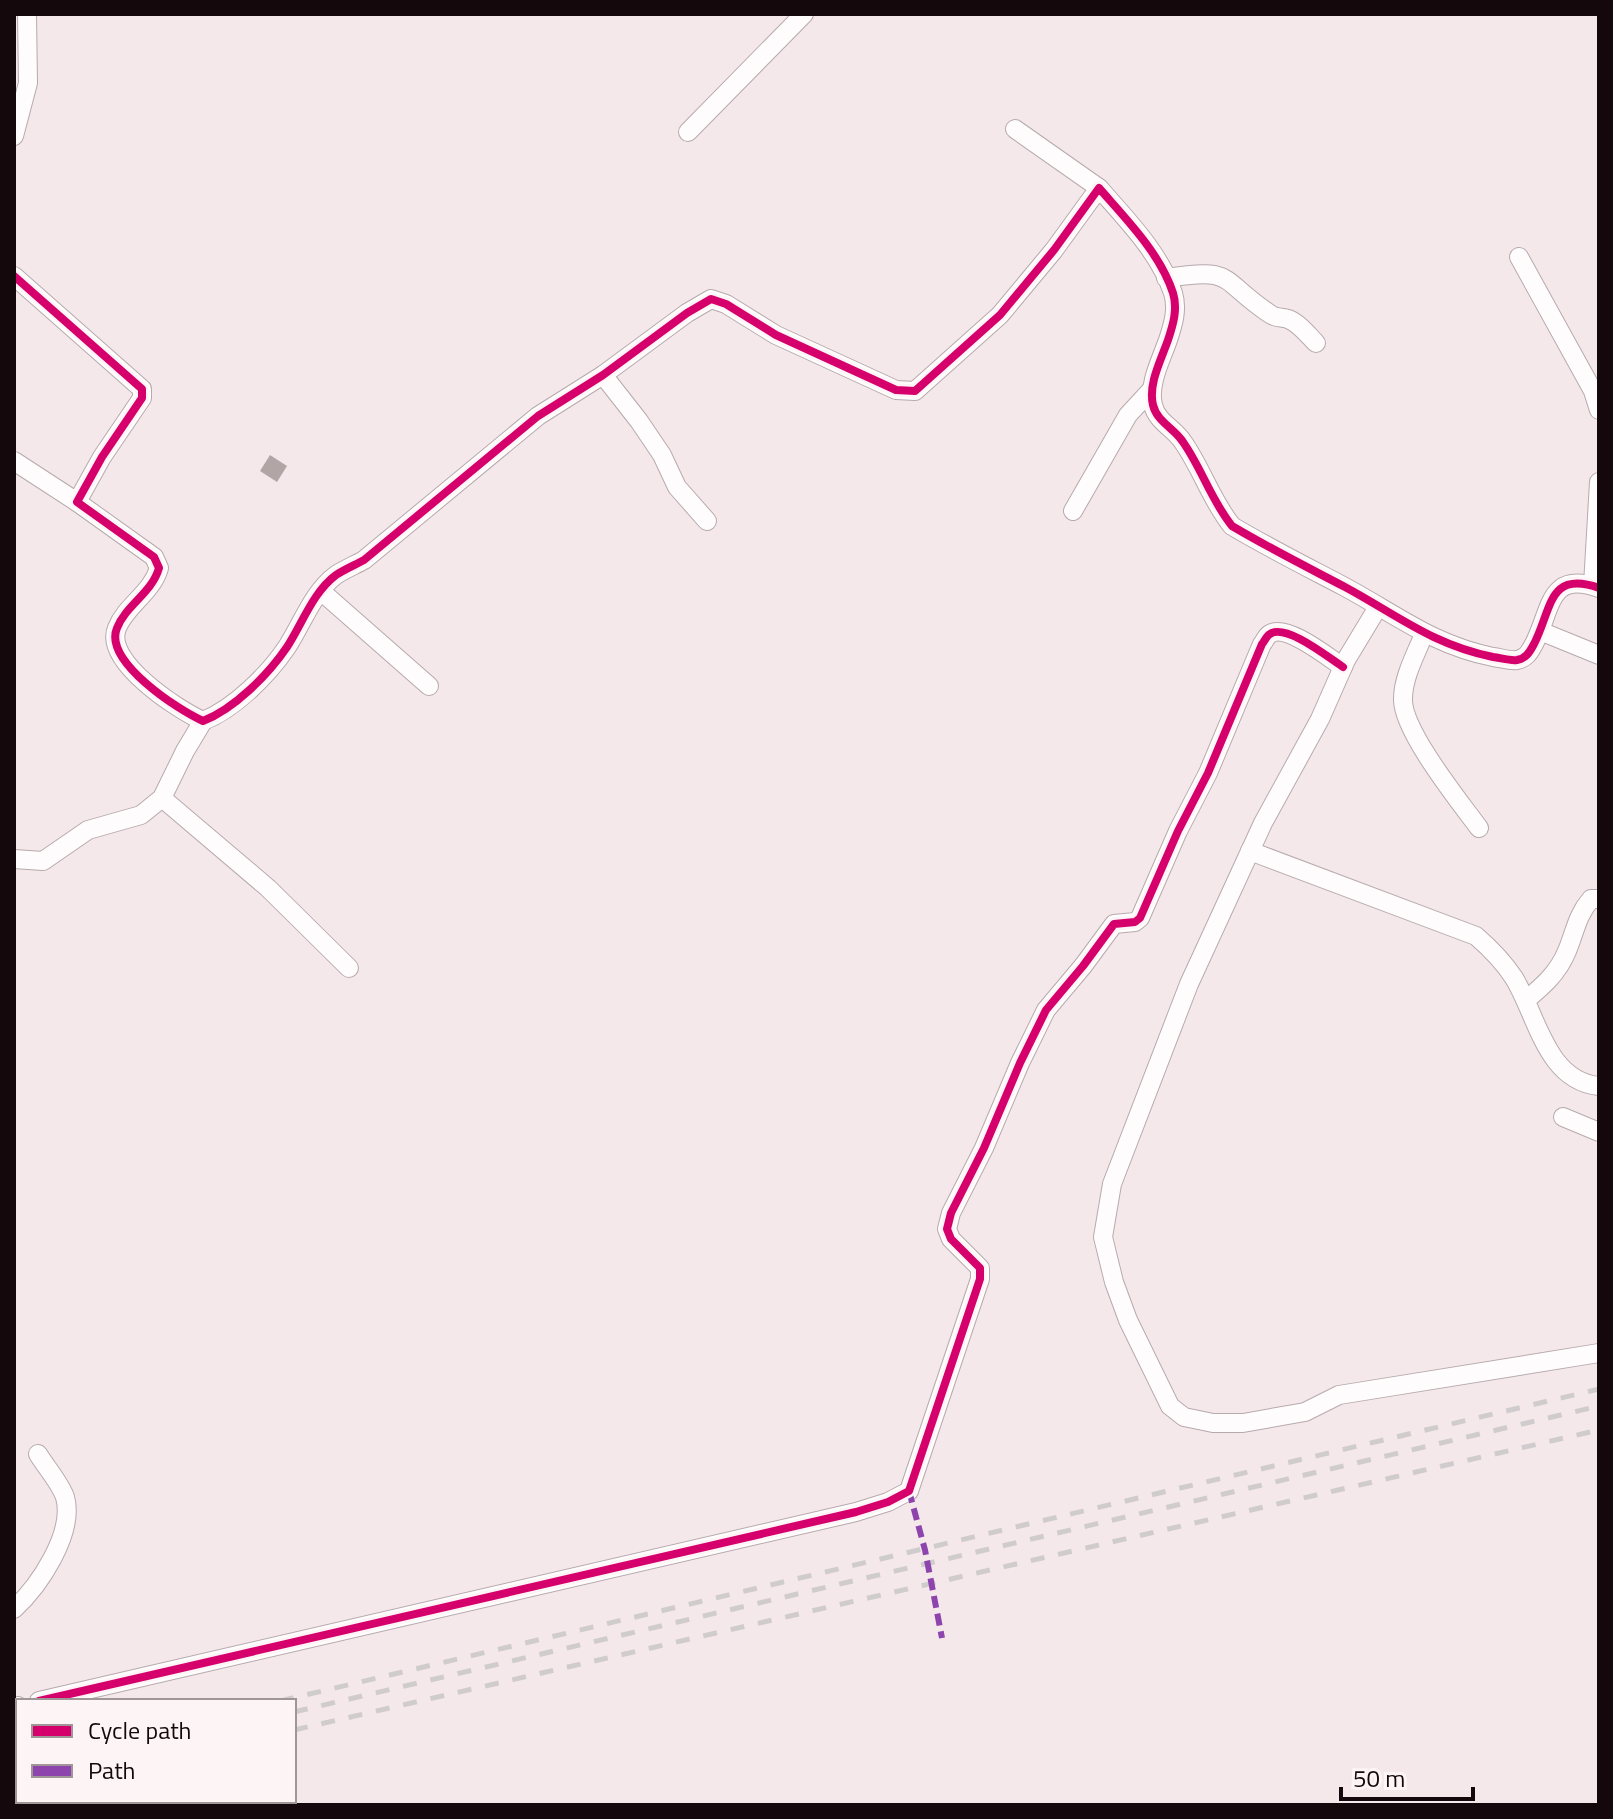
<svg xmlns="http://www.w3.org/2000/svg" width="1613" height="1819" viewBox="0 0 1613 1819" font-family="'Titillium Web',sans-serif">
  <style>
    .building { fill: #b2a5a5 }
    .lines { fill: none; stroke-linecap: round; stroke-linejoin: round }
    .minor-casing { stroke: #b7aaad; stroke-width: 20 }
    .minor { stroke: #fefcfc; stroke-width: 18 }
    .rail { stroke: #d0cccd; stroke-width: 5; stroke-dasharray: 14 14; stroke-linecap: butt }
    .quiet { stroke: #8e44ad; stroke-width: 6; stroke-dasharray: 12 6; stroke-linecap: butt }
    .cycleway-casing { stroke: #fdf4f6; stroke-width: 13 }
    .cycleway { stroke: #d6006c; stroke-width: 8 }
  </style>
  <rect width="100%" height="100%" fill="#f5e8eb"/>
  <!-- building -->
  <polygon class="building" points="270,455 287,466 277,482 260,471"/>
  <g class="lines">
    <defs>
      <g id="minor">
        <polyline points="1015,129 1099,188"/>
        <polyline points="688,132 804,14"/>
        <polyline points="14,136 28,83 27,14"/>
        <polyline points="1519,257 1593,391 1599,410"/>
        <path d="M14,276L142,389V398L102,457L77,502L154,557L159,568C152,593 126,605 117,628C103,661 178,710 203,721C234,709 268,675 287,647C302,624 313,592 336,575C345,569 355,565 364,560L538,416L603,375L687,313L711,299L726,304L776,335L896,390L915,391L1000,315L1054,250L1099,188C1126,219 1160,253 1173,293C1178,309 1173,325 1168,340C1161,360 1148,384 1153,405C1157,422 1174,428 1183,442C1202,469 1211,500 1232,526C1269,548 1307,567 1345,587C1397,615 1433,645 1493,657C1501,658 1510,661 1517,660C1527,658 1530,651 1534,644C1552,609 1548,570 1599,588"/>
        <path d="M1166,278C1236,267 1218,279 1270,314C1275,318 1282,317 1288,319C1299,323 1308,335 1316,343"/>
        <polyline points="603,375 639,421 662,455 677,487 707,521"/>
        <polyline points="14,461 77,502"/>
        <polyline points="1073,511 1128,415 1151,390"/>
        <polyline points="1593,585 1599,482"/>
        <polyline points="322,592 429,686"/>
        <polyline points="1378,607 1346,660 1320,719 1263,823 1189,984 1112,1184 1103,1237 1114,1282 1128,1320 1170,1406 1184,1417 1213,1423 1243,1423 1305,1412 1339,1395 1599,1353"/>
        <polyline points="1540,631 1599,655"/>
        <path d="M1424,634C1416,654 1403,677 1403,699C1402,730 1459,801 1479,828"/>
        <polyline points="162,798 268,888 349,968"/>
        <path d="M1250,851L1476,936C1491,949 1503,961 1514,978C1537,1015 1546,1081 1599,1086"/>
        <polyline points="14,859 43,861 88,830 141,815 162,798 185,751 203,721"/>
        <path d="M1526,1000C1543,986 1558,973 1567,951C1575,932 1577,915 1591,899H1599"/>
        <polyline points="1563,1117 1599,1132"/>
        <path d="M14,1609C39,1586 75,1533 65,1497C60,1483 46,1467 38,1454"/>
        <path d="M39,1701L856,1512L888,1502L909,1491L980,1279V1268L951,1239L947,1229L951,1213L984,1148L1020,1063L1046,1010L1083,966L1114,924L1135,922L1140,918L1178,831L1208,773L1262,644C1265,641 1266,636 1270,634C1286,623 1329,658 1343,667"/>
        <polyline points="14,1707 18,1706"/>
      </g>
    </defs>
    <!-- minor casing -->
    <use href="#minor" class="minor-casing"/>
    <!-- minor -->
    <use href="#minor" class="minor"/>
    <!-- rail -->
    <g class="rail">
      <polyline points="280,1701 1599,1389"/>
      <polyline points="294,1712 1599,1406"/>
      <polyline points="294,1730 1599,1430"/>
      <polyline points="14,1763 18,1762"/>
      <polyline points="14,1777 18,1776"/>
      <polyline points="14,1795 18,1794"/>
    </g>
    <!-- quiet -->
    <polyline class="quiet" points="909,1491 925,1550 942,1638"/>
    <defs>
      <g id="cycleway">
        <path d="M14,276L142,389V398L102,457L77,502L154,557L159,568C152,593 126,605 117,628C103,661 178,710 203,721C234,709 268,675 287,647C302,624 313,592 336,575C345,569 355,565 364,560L538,416L603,375L687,313L711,299L726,304L776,335L896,390L915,391L1000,315L1054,250L1099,188C1126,219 1160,253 1173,293C1178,309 1173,325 1168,340C1161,360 1148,384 1153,405C1157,422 1174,428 1183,442C1202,469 1211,500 1232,526C1269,548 1307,567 1345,587C1397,615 1433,645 1493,657C1501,658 1510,661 1517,660C1527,658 1530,651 1534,644C1552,609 1548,570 1599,588"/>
        <path d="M39,1701L856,1512L888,1502L909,1491L980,1279V1268L951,1239L947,1229L951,1213L984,1148L1020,1063L1046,1010L1083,966L1114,924L1135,922L1140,918L1178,831L1208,773L1262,644C1265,641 1266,636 1270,634C1286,623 1329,658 1343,667"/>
      </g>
    </defs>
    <!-- cycleway casing -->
    <use href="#cycleway" class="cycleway-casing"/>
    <!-- cycleway -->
    <use href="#cycleway" class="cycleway"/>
  </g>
  <!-- border -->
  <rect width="1613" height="1819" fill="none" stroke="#15080c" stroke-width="32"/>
  <!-- legend -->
  <rect x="16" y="1699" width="280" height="104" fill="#fdf4f6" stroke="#a09698" stroke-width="2"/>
  <rect x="32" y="1725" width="40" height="12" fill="#d6006c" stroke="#a09698" stroke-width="2"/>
  <text x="88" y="1739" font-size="24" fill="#15080c">Cycle path</text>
  <rect x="32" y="1765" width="40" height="12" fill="#8e44ad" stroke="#a09698" stroke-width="2"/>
  <text x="88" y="1779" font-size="24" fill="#15080c">Path</text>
  <!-- scale -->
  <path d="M1341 1787v12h132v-12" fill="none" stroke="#15080c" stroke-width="4"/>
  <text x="1353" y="1787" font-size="24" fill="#15080c" stroke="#fdf4f6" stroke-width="6" paint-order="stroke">50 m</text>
</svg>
